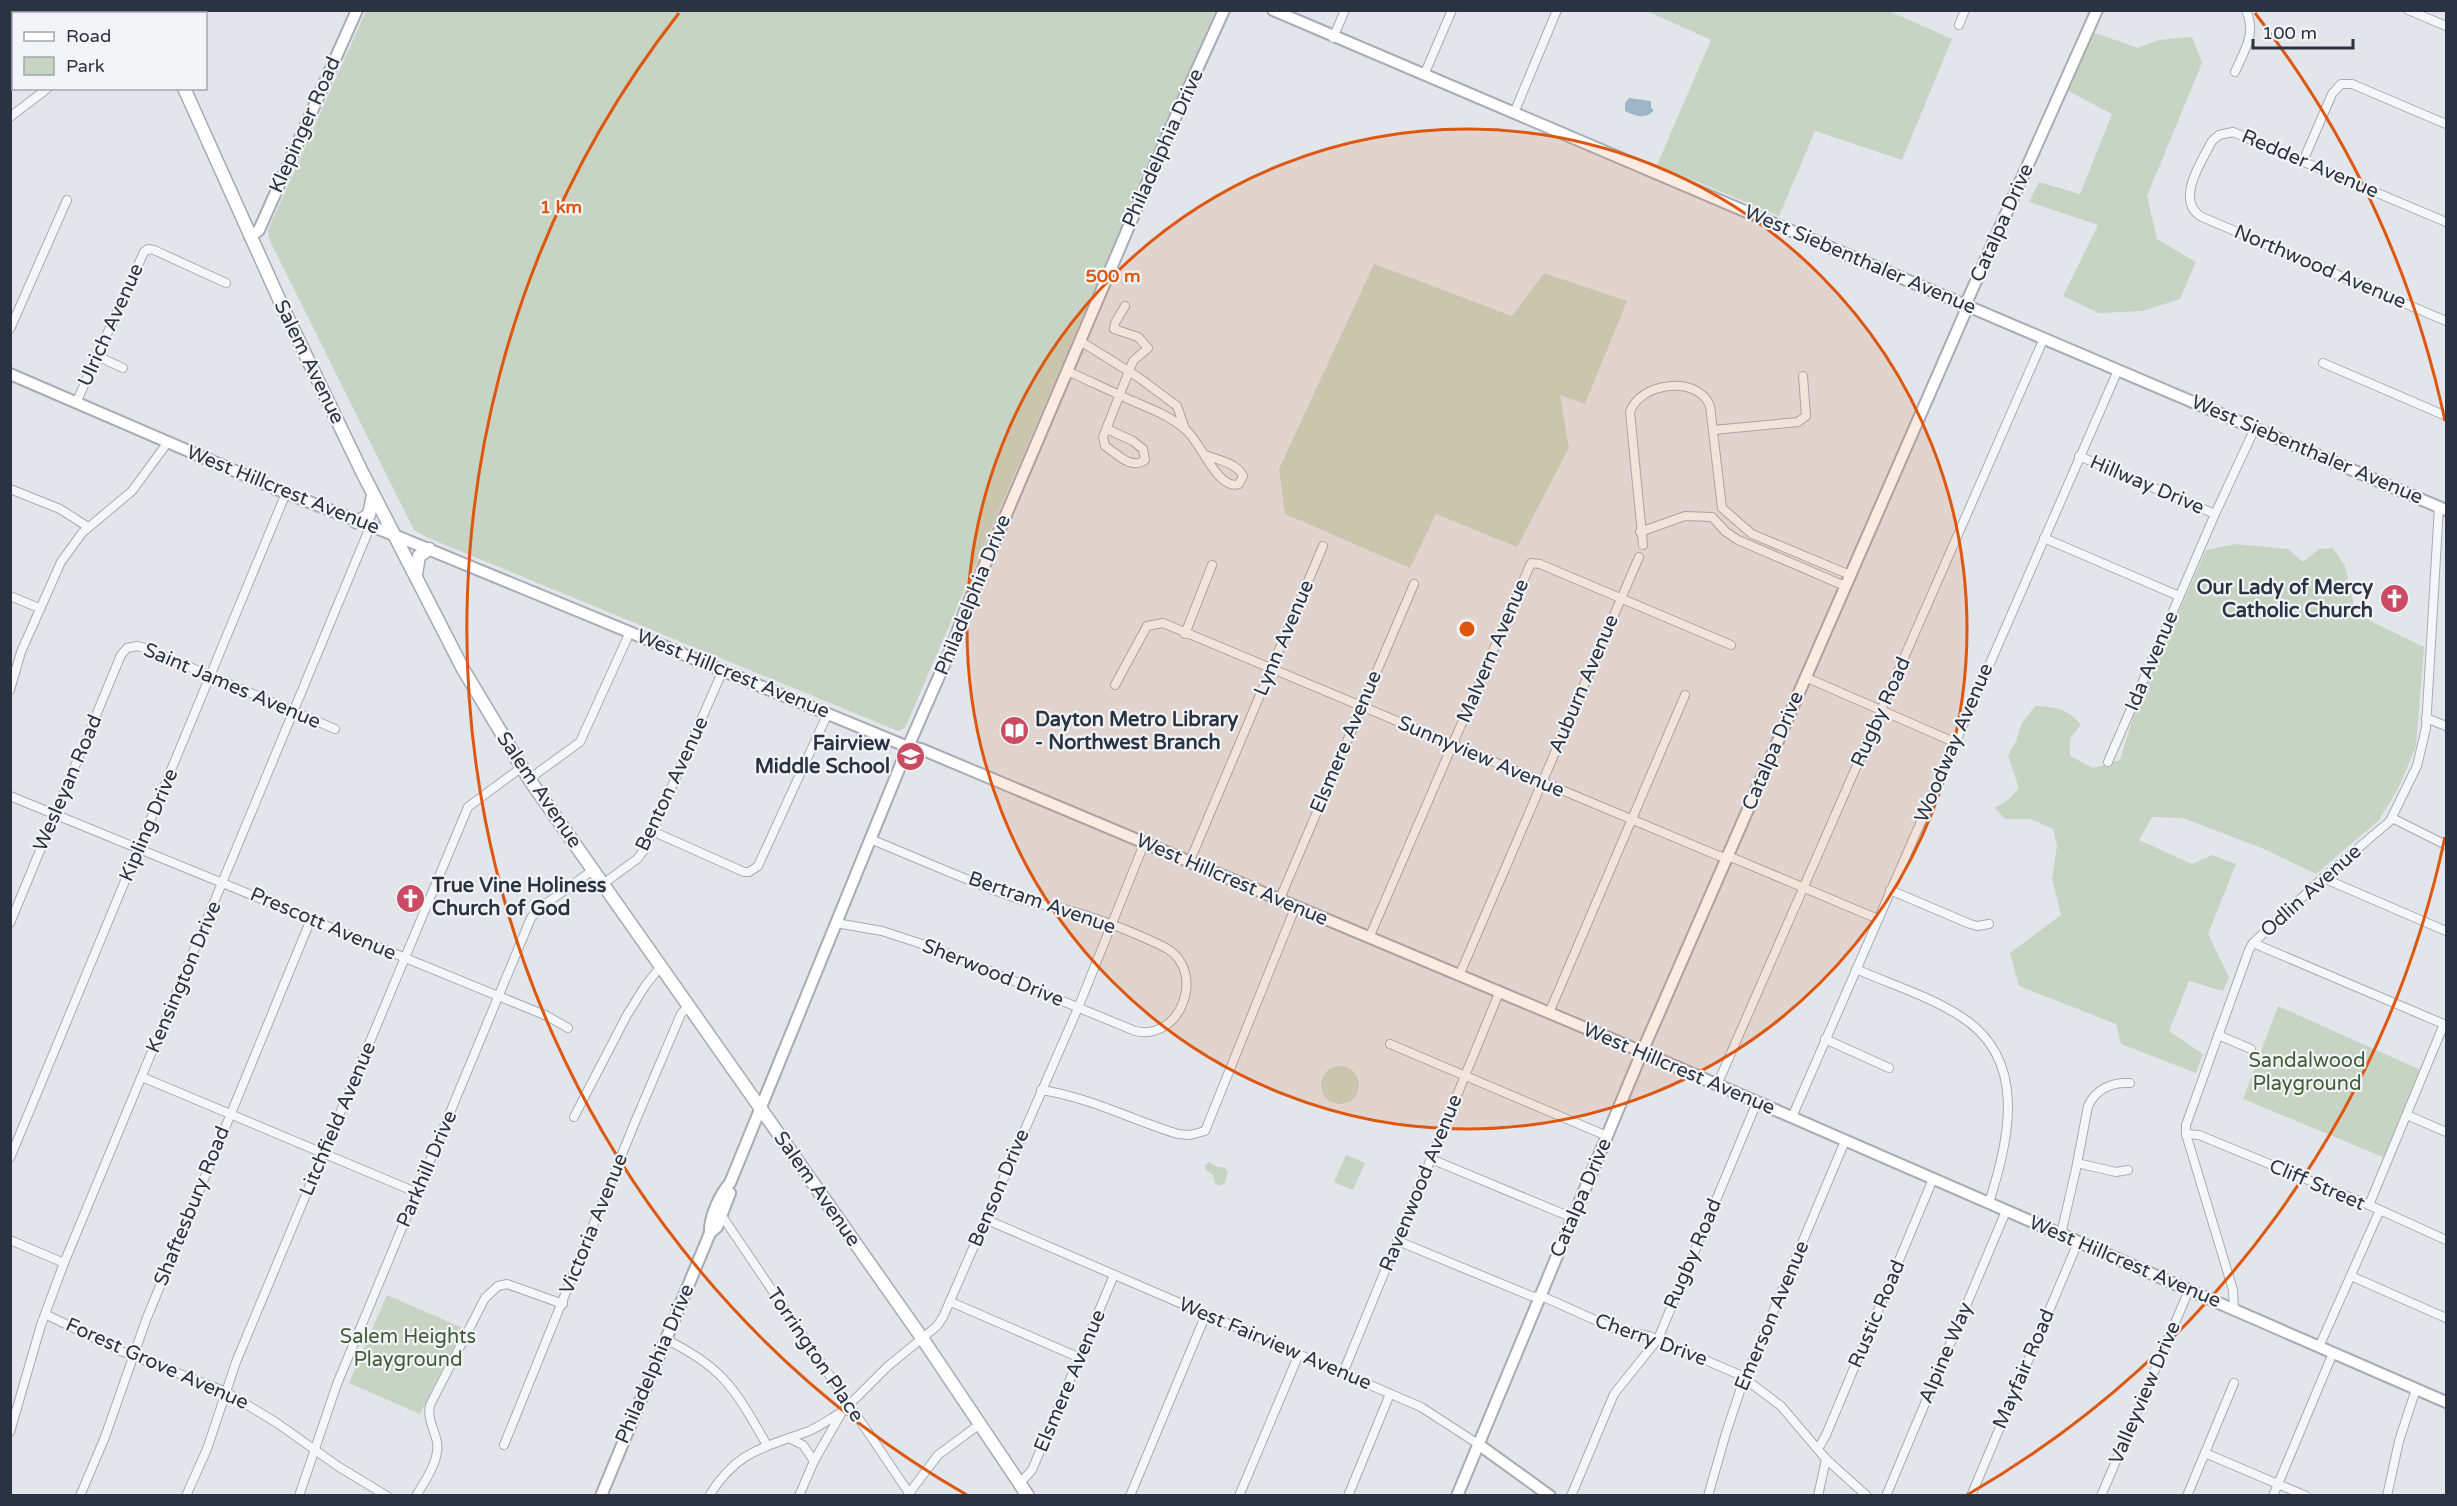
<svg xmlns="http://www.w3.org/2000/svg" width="2457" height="1506" viewBox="0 0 2457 1506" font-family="'Varela Round',sans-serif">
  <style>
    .green { fill: #c8d4c3 }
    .water { fill: #9eb4c9 }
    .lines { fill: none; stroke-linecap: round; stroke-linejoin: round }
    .street-casing { stroke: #a7acb4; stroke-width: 10 }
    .secondary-casing { stroke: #a7acb4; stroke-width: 14 }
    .primary-casing { stroke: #a2aab6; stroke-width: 15 }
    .street { stroke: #f5f6f8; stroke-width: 8 }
    .secondary { stroke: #fff; stroke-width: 10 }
    .primary { stroke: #fff; stroke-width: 12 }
    .ring { fill: none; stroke: #de570f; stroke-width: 3 }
    .labels { text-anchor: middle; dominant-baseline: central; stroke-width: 4.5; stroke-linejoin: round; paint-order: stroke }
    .street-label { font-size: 20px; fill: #2a3342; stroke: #f2f4f7 }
    .poi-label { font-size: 20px; font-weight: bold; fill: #2a3342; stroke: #f2f4f7; text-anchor: end }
    .park-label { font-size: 20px; fill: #405d38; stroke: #f2f4f7 }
    .centre { fill: #de570f; stroke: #f2f4f7; stroke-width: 3 }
    .ring-label { font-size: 18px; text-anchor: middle; font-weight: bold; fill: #de570f; stroke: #f2f4f7; stroke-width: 4.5; stroke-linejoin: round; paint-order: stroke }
  </style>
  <rect width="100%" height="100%" fill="#e2e5ea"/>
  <!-- green -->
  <g class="green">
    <polygon points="366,11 1215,11 905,728 898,731 426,537 414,530 269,239 268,230"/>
    <polygon points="1647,11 1889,11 1952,39 1902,160 1815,131 1779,216 1657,165 1711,40"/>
    <polygon points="2092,32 2138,48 2158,40 2192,37 2202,63 2147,196 2157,239 2196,262 2180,299 2143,311 2099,313 2063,296 2098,225 2029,202 2039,182 2080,194 2112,114 2068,91"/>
    <polygon points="1374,264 1512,316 1544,273 1627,301 1585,404 1560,395 1569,448 1517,547 1436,514 1410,568 1285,514 1279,469"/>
    <path d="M2236,544L2288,549L2303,562L2319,549L2333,548L2345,566L2356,614L2424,647L2416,746L2399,787L2379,820L2316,874L2264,849L2183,818L2152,817L2139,840L2192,864L2212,855L2236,864L2208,934L2229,977L2223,991L2189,981L2169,1031L2203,1054L2196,1073L2121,1044L2116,1024L2019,986L2010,953L2061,915L2052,879L2057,846L2053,829L2031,819H2005L1995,808L2008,800L2019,788L2008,756L2016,741L2022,723L2035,706C2053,706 2069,709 2081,725L2070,738V756L2093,768L2120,760L2134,714L2206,550Z"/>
    <polygon points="2278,1006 2425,1072 2388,1159 2243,1099"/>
    <circle cx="1340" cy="1085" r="19"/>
    <polygon points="1346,1155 1365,1163 1353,1190 1334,1182"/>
    <polygon points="1209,1162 1218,1167 1225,1168 1228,1172 1225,1183 1219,1186 1215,1183 1213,1175 1206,1170 1205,1165"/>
    <polygon points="387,1295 463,1328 420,1414 349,1383"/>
  </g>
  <!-- water -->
  <path class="water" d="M1629,98L1651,101V108L1654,110C1646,120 1635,116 1625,111V103Z"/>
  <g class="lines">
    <defs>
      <g id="street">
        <polyline points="2408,10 2446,26"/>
        <polyline points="1959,25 1965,10"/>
        <polyline points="1333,38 1345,10"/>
        <path d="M2235,72C2244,51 2257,34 2246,10"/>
        <polyline points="1424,75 1452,10"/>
        <polyline points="1514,113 1557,10"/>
        <polyline points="10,117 48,88"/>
        <polyline points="2303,161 2332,94 2341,84 2352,84 2446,124"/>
        <path d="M2446,222L2233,132L2219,135L2212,141C2202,161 2174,201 2202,217L2446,321"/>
        <polyline points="10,329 67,200"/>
        <polyline points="1080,341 1138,377 1177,406 1184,426"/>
        <polyline points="97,356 123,368"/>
        <polyline points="2323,363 2446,416"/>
        <path d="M1067,371C1090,381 1112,392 1135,402C1154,410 1172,417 1187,431C1201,443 1218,491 1239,484L1243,476C1237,463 1218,460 1205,455"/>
        <polyline points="76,403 144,252 148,249 154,250 226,283"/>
        <path d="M1107,429L1133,441L1143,449L1145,460C1131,470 1117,454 1105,446L1103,437L1133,361L1148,348L1138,337L1114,329L1115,323L1125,306"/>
        <polyline points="1713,430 1798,422 1806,416 1803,376"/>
        <polyline points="2079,456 2215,514"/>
        <polyline points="10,489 60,509 88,527"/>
        <polyline points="1640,532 1685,516 1712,517 1726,532 1738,540 1845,586"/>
        <polyline points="2044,538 2179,596"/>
        <path d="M1643,545L1630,412C1640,382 1698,375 1710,406L1722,508L1752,534L1850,575"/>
        <polyline points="10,596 39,608"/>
        <polyline points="1185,634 1212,565"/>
        <polyline points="1805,677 1954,742"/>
        <polyline points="1115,685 1147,626 1163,623 1719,856 1733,858 1878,919"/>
        <polyline points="10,690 21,652 61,562 82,533 132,491 168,442"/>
        <polyline points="2426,718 2446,726"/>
        <polyline points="2108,762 2215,514 2255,428"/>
        <polyline points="529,779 580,742 630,632"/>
        <polyline points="10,796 547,1016 568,1028"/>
        <polyline points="2392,818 2446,845"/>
        <polyline points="652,831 744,872 749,872 758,866 828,713"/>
        <polyline points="1189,863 1323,546"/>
        <polyline points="2323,878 2446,931"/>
        <polyline points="603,884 637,859 644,850 723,670"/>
        <polyline points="1890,890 1970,924 1977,926 1989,924"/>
        <polyline points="1279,901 1414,584"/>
        <polyline points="10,923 121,655 127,648 137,646 145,648 335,729"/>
        <path d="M836,923L882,931L934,948L1135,1031C1181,1042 1207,971 1166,948C1141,935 1095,917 1068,910C1049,905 1029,903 1010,896C963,879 917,858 870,839"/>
        <polyline points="1369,938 1531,563 1540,564 1731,645"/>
        <polyline points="2253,943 2446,1025"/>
        <path d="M1856,969C1890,984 1929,996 1960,1016C2029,1059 2009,1139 1989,1203"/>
        <polyline points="1459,976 1639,557"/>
        <polyline points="1549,1013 1685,695"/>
        <polyline points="2218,1035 2251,1049"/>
        <polyline points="1825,1039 1889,1068"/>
        <polyline points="1390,1044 1607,1136"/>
        <polyline points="142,1077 418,1193"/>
        <polyline points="1717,1085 2044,338"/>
        <path d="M1041,1090C1089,1097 1132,1120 1178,1134L1190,1135L1205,1131L1295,908"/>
        <polyline points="2407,1115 2446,1132"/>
        <polyline points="574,1117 627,1015 645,986 661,966"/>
        <polyline points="1792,1117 2118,370"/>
        <polyline points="2186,1134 2199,1135 2369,1205 2446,1240"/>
        <polyline points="10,1158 286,493"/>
        <polyline points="1431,1159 1573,1218"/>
        <polyline points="2077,1163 2116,1172 2128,1170"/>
        <polyline points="2369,1205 2444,1024"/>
        <polyline points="722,1216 909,1493"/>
        <polyline points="985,1219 1421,1407 1478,1444"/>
        <path d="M2061,1234L2076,1169L2088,1106C2096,1089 2112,1082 2130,1083"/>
        <polyline points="10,1240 64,1263"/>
        <polyline points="1398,1241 1531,1296 1546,1298 1613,1328 1649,1336 1740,1375 1781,1406 1826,1459 1867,1496"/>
        <polyline points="2351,1276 2446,1318"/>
        <polyline points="951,1302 1080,1358"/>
        <polyline points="2234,1310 2233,1290 2186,1134 2186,1125 2249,950 2253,943 2323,878 2390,821 2417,766 2426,728 2439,506"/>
        <polyline points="45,1314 121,1351 226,1392 277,1423 339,1467 387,1496"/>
        <path d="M665,1339C725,1368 735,1390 767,1445"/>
        <polyline points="2319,1347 2379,1212"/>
        <polyline points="1343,1373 1499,993"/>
        <polyline points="10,1432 41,1325 64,1263 370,527"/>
        <polyline points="789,1438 803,1445 814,1461"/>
        <polyline points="504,1445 635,1122 681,1014 689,1005"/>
        <polyline points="1818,1449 1826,1435 1933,1179"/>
        <polyline points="2205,1453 2306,1496"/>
        <polyline points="1020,1483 1032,1470 1114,1275"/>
        <polyline points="80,1496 105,1437 146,1320 311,919"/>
        <polyline points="186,1496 207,1449 236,1362 468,807 522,767"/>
        <polyline points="299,1496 337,1384 531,918 537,910 593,870"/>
        <path d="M416,1496C425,1481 440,1460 437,1442C434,1429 427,1418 430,1405L485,1298L498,1286L507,1284L563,1304"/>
        <path d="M709,1496C737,1450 764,1448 809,1431C821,1426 831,1418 842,1412"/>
        <polyline points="799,1496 814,1461 842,1412 887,1367 937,1326 943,1317 1078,1008 1144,844"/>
        <polyline points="907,1496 938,1455 980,1424"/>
        <polyline points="1130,1496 1206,1314"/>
        <polyline points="1239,1496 1299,1354"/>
        <polyline points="1348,1496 1390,1394"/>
        <polyline points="1571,1496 1614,1394 1658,1339 1757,1102"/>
        <polyline points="1708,1496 1726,1433 1741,1388 1845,1141"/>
        <polyline points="1818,1496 1826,1459"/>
        <polyline points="1886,1496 2006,1211"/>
        <polyline points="1971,1496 2078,1242"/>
        <polyline points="2101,1496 2189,1290"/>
        <polyline points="2187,1496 2234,1383"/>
        <polyline points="2273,1496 2333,1353"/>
        <polyline points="2387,1496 2399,1441 2416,1389"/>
      </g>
      <g id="secondary">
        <polyline points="1273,10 2446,510"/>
        <polyline points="250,237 259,230 357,10"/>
        <polyline points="10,374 286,493 394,535 908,747 921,749 1633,1048 2446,1402"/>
        <path d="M710,1233C709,1217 720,1194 730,1183L908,747L951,649L965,611L1175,118L1224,10"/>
        <polyline points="1478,1444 1550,1496"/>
        <polyline points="601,1496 710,1233 717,1227 730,1193"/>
        <polyline points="1457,1496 1642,1052 1964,315 1968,299 2097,10"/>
      </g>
      <g id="primary">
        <polyline points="150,10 151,14"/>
        <polyline points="184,88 283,308 362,472 463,669 529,779 922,1338 1028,1496"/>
        <polyline points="356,522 369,515 373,495"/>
        <polyline points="416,574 419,556 429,549"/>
      </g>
    </defs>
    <!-- street casing -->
    <use href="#street" class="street-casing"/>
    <!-- secondary casing -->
    <use href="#secondary" class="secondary-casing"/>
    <!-- primary casing -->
    <use href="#primary" class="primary-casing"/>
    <!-- street -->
    <use href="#street" class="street"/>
    <!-- secondary -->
    <use href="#secondary" class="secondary"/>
    <!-- primary -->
    <use href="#primary" class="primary"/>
  </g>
  <!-- distance rings -->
  <circle cx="1467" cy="629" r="500" fill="#de570f" fill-opacity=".12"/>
  <g class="ring">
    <circle cx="1467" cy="629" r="500"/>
    <path d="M2445 837A1000 1000 0 0 1 1967 1495M967 1495A1000 1000 0 0 1 679 13M2255 13A1000 1000 0 0 1 2445 421"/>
  </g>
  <!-- icons -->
  <defs>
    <symbol id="church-disc" viewBox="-11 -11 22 22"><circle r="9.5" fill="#cb4b62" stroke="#f2f4f7"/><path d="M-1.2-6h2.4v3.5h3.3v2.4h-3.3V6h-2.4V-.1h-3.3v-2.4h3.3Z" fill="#fff"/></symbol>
    <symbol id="library-disc" viewBox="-11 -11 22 22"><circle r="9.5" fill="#cb4b62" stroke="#f2f4f7"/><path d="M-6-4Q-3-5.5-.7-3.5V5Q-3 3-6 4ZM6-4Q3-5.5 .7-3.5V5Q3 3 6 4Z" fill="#fff"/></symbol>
    <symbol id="school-disc" viewBox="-11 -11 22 22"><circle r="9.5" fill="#cb4b62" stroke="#f2f4f7"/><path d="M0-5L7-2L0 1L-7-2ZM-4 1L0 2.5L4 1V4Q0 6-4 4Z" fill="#fff"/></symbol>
  </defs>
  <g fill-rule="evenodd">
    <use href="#church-disc" x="2378" y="582" width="33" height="33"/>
    <use href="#library-disc" x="998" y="714" width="33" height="33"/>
    <use href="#school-disc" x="894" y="740" width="33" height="33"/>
    <use href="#church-disc" x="394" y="882" width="33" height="33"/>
  </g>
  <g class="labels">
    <!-- street labels -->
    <g class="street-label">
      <text transform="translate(305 125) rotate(-66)">Klepinger Road</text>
      <text transform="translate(1163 148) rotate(-66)">Philadelphia Drive</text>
      <text transform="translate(2310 164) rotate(23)">Redder Avenue</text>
      <text transform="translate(2002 223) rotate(-66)">Catalpa Drive</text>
      <text transform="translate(1860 260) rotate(23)">West Siebenthaler Avenue</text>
      <text transform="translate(2320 267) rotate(23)">Northwood Avenue</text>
      <text transform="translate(111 325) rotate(-66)">Ulrich Avenue</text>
      <text transform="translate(309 362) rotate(64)">Salem Avenue</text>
      <text transform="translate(2307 450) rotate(23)">West Siebenthaler Avenue</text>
      <text transform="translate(2147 485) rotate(23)">Hillway Drive</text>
      <text transform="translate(283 490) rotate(22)">West Hillcrest Avenue</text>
      <text transform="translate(973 595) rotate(-68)">Philadelphia Drive</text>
      <text transform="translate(1284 638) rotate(-67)">Lynn Avenue</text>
      <text transform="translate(1493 651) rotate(-67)">Malvern Avenue</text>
      <text transform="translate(2152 661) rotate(-67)">Ida Avenue</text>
      <text transform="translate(733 674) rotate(22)">West Hillcrest Avenue</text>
      <text transform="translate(1584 684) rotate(-67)">Auburn Avenue</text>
      <text transform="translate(232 686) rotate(23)">Saint James Avenue</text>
      <text transform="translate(1881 712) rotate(-66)">Rugby Road</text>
      <text transform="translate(1346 742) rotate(-67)">Elsmere Avenue</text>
      <text transform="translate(1954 743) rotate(-67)">Woodway Avenue</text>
      <text transform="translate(1773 751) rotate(-67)">Catalpa Drive</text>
      <text transform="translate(1481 757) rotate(23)">Sunnyview Avenue</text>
      <text transform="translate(68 783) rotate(-67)">Wesleyan Road</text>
      <text transform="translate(672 784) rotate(-65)">Benton Avenue</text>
      <text transform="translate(539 790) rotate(56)">Salem Avenue</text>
      <text transform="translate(149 825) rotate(-67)">Kipling Drive</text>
      <text transform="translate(1232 880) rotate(23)">West Hillcrest Avenue</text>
      <text transform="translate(2311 891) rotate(-42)">Odlin Avenue</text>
      <text transform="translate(1042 903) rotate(19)">Bertram Avenue</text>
      <text transform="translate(323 924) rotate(23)">Prescott Avenue</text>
      <text transform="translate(993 973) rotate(22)">Sherwood Drive</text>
      <text transform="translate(184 977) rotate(-67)">Kensington Drive</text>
      <text transform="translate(1679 1069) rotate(23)">West Hillcrest Avenue</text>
      <text transform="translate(338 1119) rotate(-67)">Litchfield Avenue</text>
      <text transform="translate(427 1169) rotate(-67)">Parkhill Drive</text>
      <text transform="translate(1421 1183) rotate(-68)">Ravenwood Avenue</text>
      <text transform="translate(2317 1185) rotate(23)">Cliff Street</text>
      <text transform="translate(999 1188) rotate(-67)">Benson Drive</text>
      <text transform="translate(817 1189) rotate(55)">Salem Avenue</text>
      <text transform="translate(1581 1198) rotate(-67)">Catalpa Drive</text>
      <text transform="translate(192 1206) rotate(-68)">Shaftesbury Road</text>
      <text transform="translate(594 1224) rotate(-68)">Victoria Avenue</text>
      <text transform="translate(1693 1254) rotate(-67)">Rugby Road</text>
      <text transform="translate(2125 1262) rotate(23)">West Hillcrest Avenue</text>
      <text transform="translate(1877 1314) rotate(-67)">Rustic Road</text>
      <text transform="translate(1772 1316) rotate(-67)">Emerson Avenue</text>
      <text transform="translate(1651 1340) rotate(20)">Cherry Drive</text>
      <text transform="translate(1275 1344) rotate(23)">West Fairview Avenue</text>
      <text transform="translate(1946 1353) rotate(-67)">Alpine Way</text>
      <text transform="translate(815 1355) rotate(56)">Torrington Place</text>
      <text transform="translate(157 1364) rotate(24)">Forest Grove Avenue</text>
      <text transform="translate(655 1364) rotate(-67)">Philadelphia Drive</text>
      <text transform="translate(2024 1369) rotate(-67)">Mayfair Road</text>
      <text transform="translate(1070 1381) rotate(-67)">Elsmere Avenue</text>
      <text transform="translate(2145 1393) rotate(-67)">Valleyview Drive</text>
    </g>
    <!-- poi labels -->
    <g class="poi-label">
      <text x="2373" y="588">Our Lady of Mercy<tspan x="2373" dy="23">Catholic Church</tspan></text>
      <text x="1035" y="720" text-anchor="start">Dayton Metro Library<tspan x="1035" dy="23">- Northwest Branch</tspan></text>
      <text x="890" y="744">Fairview<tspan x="890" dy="23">Middle School</tspan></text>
      <text x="432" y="886" text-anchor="start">True Vine Holiness<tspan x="432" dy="23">Church of God</tspan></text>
    </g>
    <!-- park labels -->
    <g class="park-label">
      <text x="2307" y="1061">Sandalwood<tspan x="2307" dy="23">Playground</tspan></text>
      <text x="408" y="1337">Salem Heights<tspan x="408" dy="23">Playground</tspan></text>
    </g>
  </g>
  <circle cx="1467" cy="629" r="9" class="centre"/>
  <g class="ring-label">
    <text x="561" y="213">1 km</text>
    <text x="1113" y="282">500 m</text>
  </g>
  <!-- border -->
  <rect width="2457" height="1506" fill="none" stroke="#2a3342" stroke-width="24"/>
  <!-- legend -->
  <rect x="12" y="12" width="195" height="78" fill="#f2f4f7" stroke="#a2a7af" stroke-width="1.5"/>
  <rect x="24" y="32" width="30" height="9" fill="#ffffff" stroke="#a2a7af" stroke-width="1.5"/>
  <text x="66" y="42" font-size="18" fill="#2a3342">Road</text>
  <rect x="24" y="57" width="30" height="18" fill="#c8d4c3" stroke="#a2a7af" stroke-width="1.5"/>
  <text x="66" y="72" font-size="18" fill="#2a3342">Park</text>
  <!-- scale -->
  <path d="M2253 39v9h100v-9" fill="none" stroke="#2a3342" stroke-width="3"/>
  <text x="2262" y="39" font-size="18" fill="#2a3342" stroke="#f2f4f7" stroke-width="4.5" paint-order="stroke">100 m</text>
</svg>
